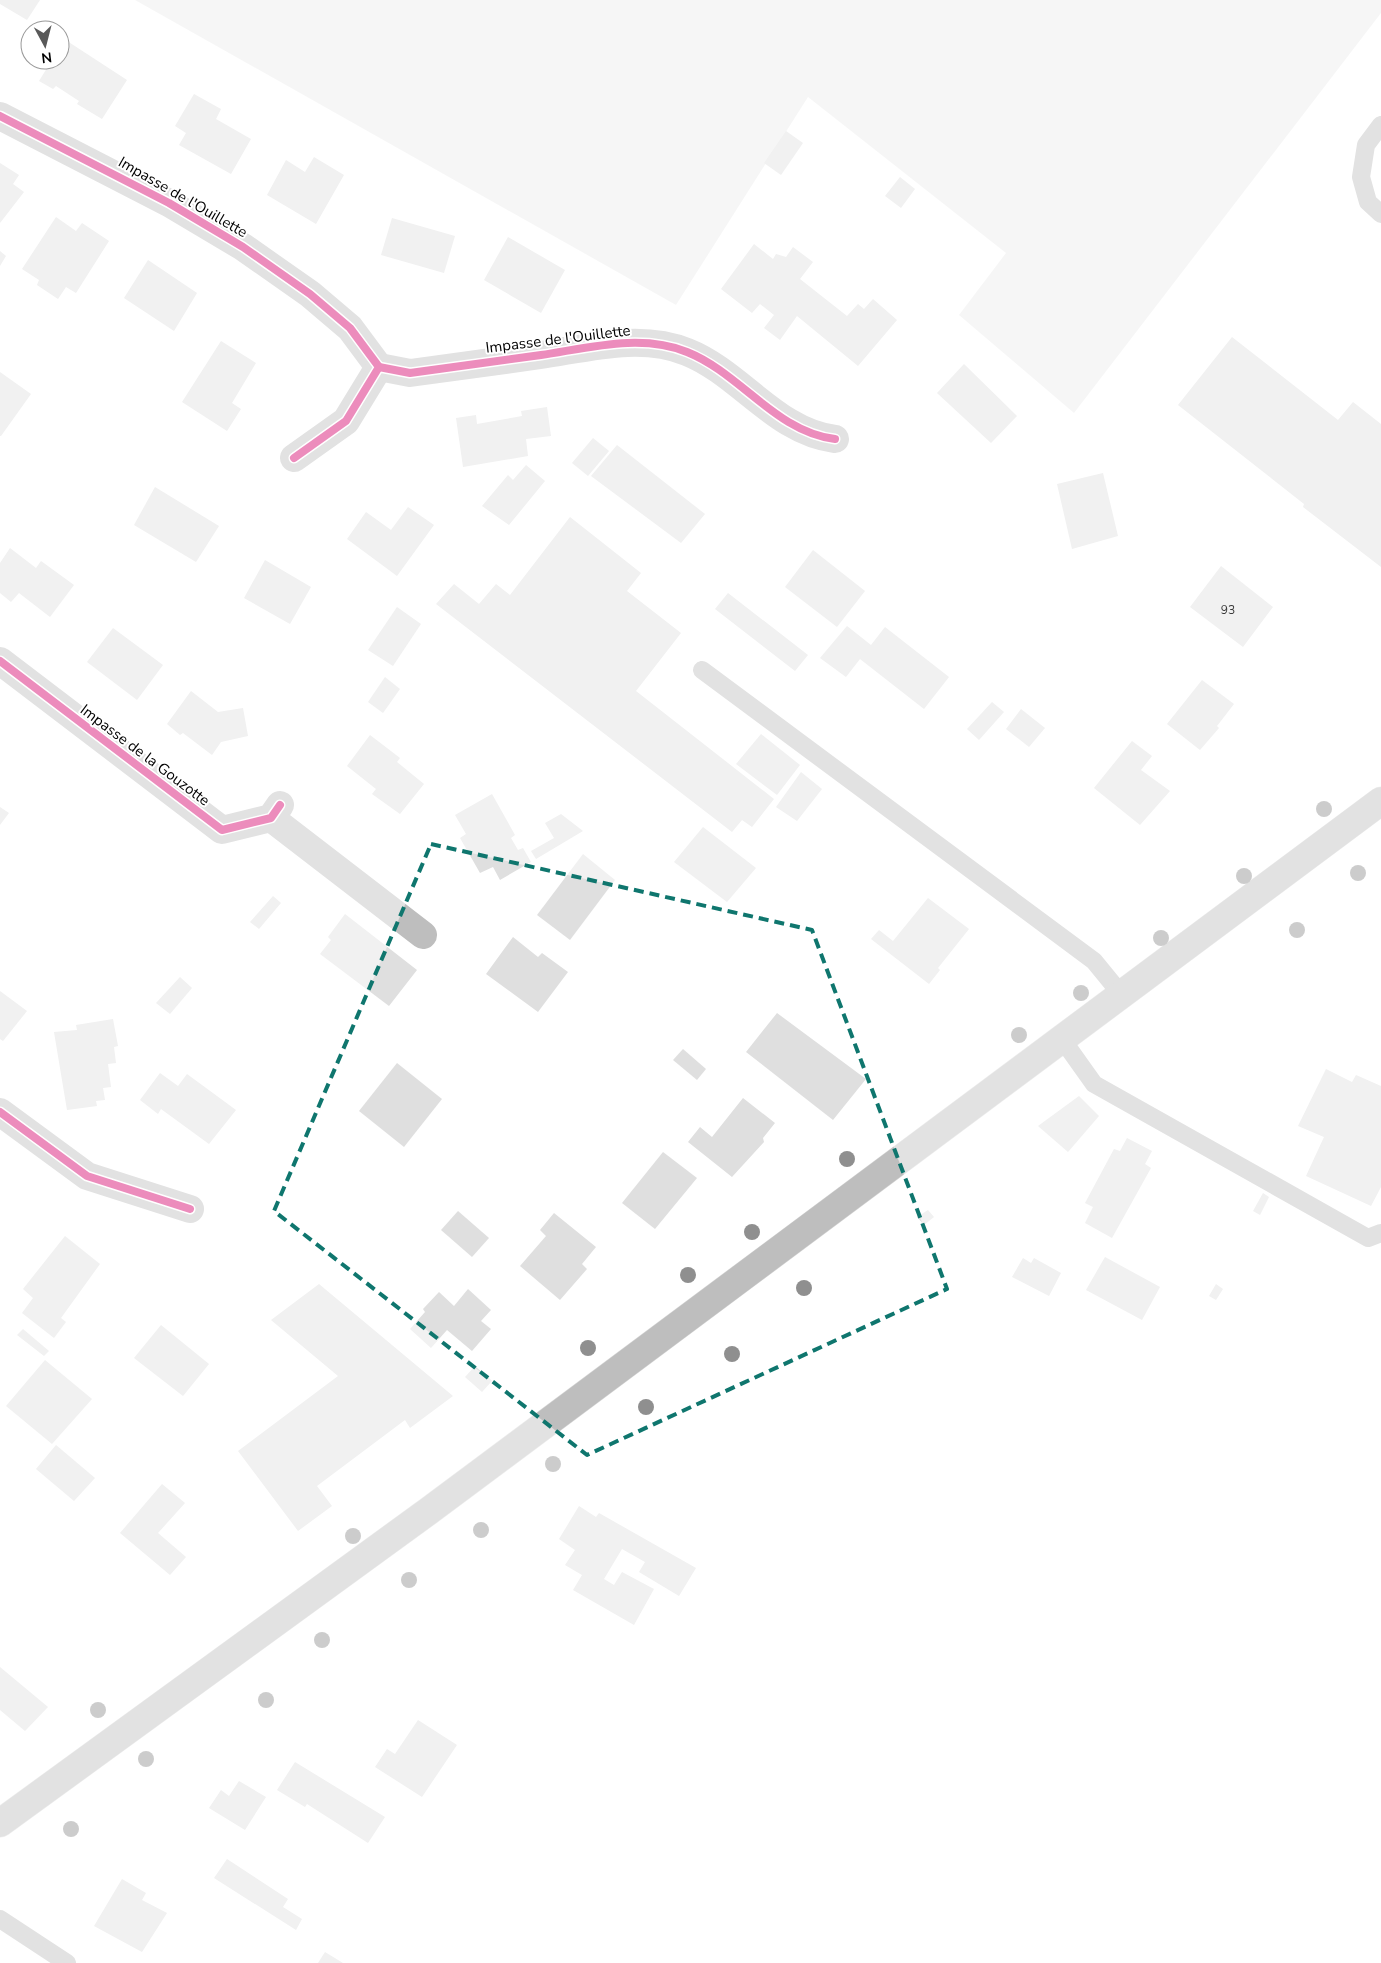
<svg xmlns="http://www.w3.org/2000/svg" width="1381" height="1963" viewBox="0 0 1381 1963" font-family="'Nunito Sans',sans-serif">
  <style>
    .green { fill: #ececec }
    .building { fill: #dfdfdf }
    .lines { fill: none; stroke-linecap: round; stroke-linejoin: round }
    .primary-casing { stroke: #dbdbdb; stroke-width: 29 }
    .service { stroke: #bebebe; stroke-width: 18 }
    .minor { stroke: #bebebe; stroke-width: 28 }
    .primary { stroke: #bebebe; stroke-width: 28 }
    .cycleway-casing { stroke: #fff; stroke-width: 11 }
    .cycleway { stroke: #d6006c; stroke-width: 8 }
    .tree { fill: #8f8f8f }
    .marked { fill: none; stroke: #0f766e; stroke-width: 4; stroke-dasharray: 10 6; stroke-linejoin: round }
    .labels { text-anchor: middle; dominant-baseline: central; stroke-width: 4; stroke-linejoin: round; paint-order: stroke }
    .number-label { font-size: 12px; fill: #383838 }
    .street-label { font-size: 15px; fill: #000; stroke: #fff }
  </style>
  <rect width="100%" height="100%" fill="#fff"/>
  <!-- green -->
  <polygon class="green" points="135,0 1381,0 1381,13 1074,413 959,315 1006,253 808,97 676,305"/>
  <!-- building -->
  <g class="building">
    <polygon points="0,0 40,0 27,20 0,4"/>
    <polygon points="64,39 127,80 102,119 77,104 79,101 56,86 53,89 39,81 52,60 60,60 60,46"/>
    <polygon points="194,94 221,109 216,119 251,139 231,174 179,145 186,133 175,126"/>
    <polygon points="786,131 803,143 781,175 764,163"/>
    <polygon points="314,157 344,175 316,224 267,195 286,160 305,172"/>
    <polygon points="0,163 19,175 13,184 24,192 0,223"/>
    <polygon points="900,177 915,189 901,208 885,196"/>
    <polygon points="56,217 76,231 82,223 109,241 76,293 66,287 58,299 37,285 39,280 22,269"/>
    <polygon points="392,218 455,236 444,273 381,255"/>
    <polygon points="508,237 565,270 541,313 484,280"/>
    <polygon points="754,244 773,259 776,254 786,257 793,247 813,262 800,279 847,316 858,304 864,309 873,299 897,320 858,366 797,316 780,340 764,328 774,315 760,304 752,313 721,289"/>
    <polygon points="0,251 6,256 0,266"/>
    <polygon points="148,260 197,293 174,331 124,298"/>
    <polygon points="1232,337 1338,420 1353,402 1381,424 1381,567 1303,507 1304,504 1178,405"/>
    <polygon points="221,341 256,363 232,403 241,409 227,431 182,402"/>
    <polygon points="964,364 1017,416 991,443 937,393"/>
    <polygon points="0,372 31,394 1,436 0,436"/>
    <polygon points="547,407 551,436 526,439 528,456 463,467 456,418 476,415 477,424 522,416 521,411"/>
    <polygon points="593,438 609,451 588,476 572,463"/>
    <polygon points="617,445 705,514 681,543 591,476"/>
    <polygon points="526,465 545,481 509,525 482,506 508,475 513,480"/>
    <polygon points="1103,473 1118,536 1072,549 1057,484"/>
    <polygon points="155,487 219,526 196,562 134,525"/>
    <polygon points="408,507 434,525 397,576 347,539 366,512 391,530"/>
    <polygon points="570,517 641,573 627,591 681,633 636,691 774,799 752,827 742,820 732,832 436,604 454,584 479,604 496,584 510,595"/>
    <polygon points="10,548 36,568 41,561 74,585 50,617 19,593 11,602 0,593 0,563"/>
    <polygon points="813,550 865,591 837,627 785,587"/>
    <polygon points="265,560 311,587 290,624 244,598"/>
    <polygon points="1221,566 1273,607 1243,647 1190,607"/>
    <polygon points="728,593 808,655 795,671 715,609"/>
    <polygon points="397,607 421,624 393,666 368,650"/>
    <polygon points="847,626 871,645 885,627 949,677 924,709 860,659 846,677 820,658"/>
    <polygon points="113,628 163,665 137,700 87,662"/>
    <polygon points="385,677 400,689 383,713 368,702"/>
    <polygon points="1202,680 1234,704 1217,726 1219,728 1200,750 1167,724"/>
    <polygon points="191,691 218,712 243,708 248,736 221,742 212,755 183,733 180,735 167,724"/>
    <polygon points="992,702 1004,712 979,740 967,729"/>
    <polygon points="1021,709 1045,728 1029,747 1006,729"/>
    <polygon points="761,734 800,765 777,795 736,764"/>
    <polygon points="370,735 400,758 397,762 424,784 400,814 372,794 376,789 347,766"/>
    <polygon points="1132,741 1152,756 1141,770 1170,791 1140,825 1094,788"/>
    <polygon points="801,772 822,789 797,821 776,807"/>
    <polygon points="492,794 515,835 511,838 518,850 523,848 531,862 500,880 493,867 480,873 460,838 466,834 455,815"/>
    <polygon points="0,807 9,813 0,825"/>
    <polygon points="561,814 583,831 536,859 531,851 554,838 545,823"/>
    <polygon points="703,827 756,868 727,902 674,862"/>
    <polygon points="583,854 615,880 570,940 537,915"/>
    <polygon points="273,896 281,903 259,929 250,922"/>
    <polygon points="928,898 969,929 938,968 940,970 929,984 871,939 879,930 893,941"/>
    <polygon points="345,914 417,970 389,1006 320,954 331,940 328,937"/>
    <polygon points="513,937 538,957 542,953 568,972 538,1012 486,974"/>
    <polygon points="180,977 192,988 170,1014 156,1003"/>
    <polygon points="0,991 27,1011 3,1041 0,1039"/>
    <polygon points="777,1013 866,1079 833,1120 746,1052"/>
    <polygon points="113,1019 118,1046 114,1047 116,1063 108,1064 111,1087 103,1088 105,1100 96,1101 97,1106 67,1110 54,1032 77,1030 76,1025"/>
    <polygon points="683,1049 706,1069 697,1080 673,1060"/>
    <polygon points="397,1063 442,1099 404,1147 359,1111"/>
    <polygon points="1326,1069 1352,1082 1356,1075 1381,1086 1381,1187 1371,1206 1306,1176 1324,1137 1298,1126"/>
    <polygon points="160,1073 178,1086 187,1074 236,1110 209,1144 161,1109 158,1114 140,1100"/>
    <polygon points="1079,1096 1099,1116 1068,1152 1038,1126"/>
    <polygon points="743,1098 775,1123 763,1138 764,1142 732,1177 688,1142 700,1127 712,1137"/>
    <polygon points="1127,1138 1152,1151 1145,1164 1151,1168 1112,1238 1085,1223 1093,1207 1085,1203 1114,1149 1120,1151"/>
    <polygon points="663,1152 697,1178 655,1229 622,1203"/>
    <polygon points="1263,1193 1269,1197 1260,1215 1253,1211"/>
    <polygon points="928,1210 934,1217 924,1225 917,1217"/>
    <polygon points="458,1211 489,1238 472,1257 441,1230"/>
    <polygon points="554,1213 596,1247 582,1264 587,1269 560,1300 520,1266 546,1236 540,1230"/>
    <polygon points="65,1236 100,1264 61,1318 66,1322 54,1338 22,1313 33,1298 23,1289"/>
    <polygon points="1105,1257 1160,1287 1142,1320 1086,1290"/>
    <polygon points="1023,1258 1031,1263 1034,1258 1061,1273 1049,1296 1012,1277"/>
    <polygon points="319,1284 453,1396 410,1428 405,1420 317,1486 332,1506 298,1531 238,1451 338,1376 271,1320"/>
    <polygon points="1216,1284 1223,1289 1216,1300 1209,1296"/>
    <polygon points="468,1289 491,1310 481,1321 491,1329 472,1351 447,1330 431,1348 410,1329 425,1312 423,1309 439,1292 454,1306"/>
    <polygon points="161,1325 209,1364 183,1396 134,1358"/>
    <polygon points="23,1329 49,1351 44,1356 17,1335"/>
    <polygon points="45,1360 92,1399 52,1444 6,1406"/>
    <polygon points="475,1366 492,1381 482,1392 465,1377"/>
    <polygon points="56,1445 95,1478 74,1501 36,1469"/>
    <polygon points="162,1484 185,1503 158,1533 186,1557 170,1575 120,1533"/>
    <polygon points="579,1506 596,1517 599,1513 696,1568 679,1596 639,1572 645,1562 622,1549 604,1579 614,1585 622,1572 654,1589 634,1625 573,1590 582,1575 565,1565 575,1550 559,1539"/>
    <polygon points="0,1667 48,1707 25,1731 0,1710"/>
    <polygon points="418,1720 457,1745 422,1797 375,1767 387,1749 395,1754"/>
    <polygon points="295,1762 385,1817 368,1843 307,1804 305,1807 277,1790"/>
    <polygon points="239,1781 266,1797 245,1830 209,1808 221,1790 229,1796"/>
    <polygon points="227,1859 288,1899 283,1907 302,1919 296,1930 214,1878"/>
    <polygon points="122,1879 146,1893 142,1900 167,1913 142,1952 94,1926"/>
    <polygon points="325,1952 343,1963 318,1963"/>
  </g>
  <g class="lines">
    <defs>
      <polyline id="primary" points="0,1823 430,1510 1381,801"/>
    </defs>
    <!-- primary casing -->
    <use href="#primary" class="primary-casing"/>
    <!-- service -->
    <g class="service">
      <polyline points="1381,125 1366,145 1361,177 1368,202 1381,214"/>
      <polyline points="702,670 1094,961 1121,994"/>
      <polyline points="1062,1039 1094,1084 1368,1238 1381,1233"/>
      <polyline points="0,1919 67,1963"/>
    </g>
    <!-- minor -->
    <g class="minor">
      <polyline points="0,116 169,203 243,247 310,294 350,328 379,367 346,421 294,458"/>
      <path d="M379,367L410,373C454,367 498,361 541,355C588,348 641,333 687,352C740,373 776,432 835,439"/>
      <polyline points="0,661 222,830 271,818 280,805"/>
      <polyline points="271,818 423,935"/>
      <polyline points="0,1112 87,1176 190,1209"/>
    </g>
    <!-- primary -->
    <use href="#primary" class="primary"/>
    <defs>
      <g id="cycleway">
        <polyline points="0,116 169,203 243,247 310,294 350,328 379,367 346,421 294,458"/>
        <path d="M379,367L410,373C454,367 498,361 541,355C588,348 641,333 687,352C740,373 776,432 835,439"/>
        <polyline points="0,661 222,830 271,818 280,805"/>
        <polyline points="0,1112 87,1176 190,1209"/>
      </g>
    </defs>
    <!-- cycleway casing -->
    <use href="#cycleway" class="cycleway-casing"/>
    <!-- cycleway -->
    <use href="#cycleway" class="cycleway"/>
  </g>
  <!-- trees -->
  <g class="tree">
    <circle cx="1324" cy="809" r="8"/>
    <circle cx="1358" cy="873" r="8"/>
    <circle cx="1244" cy="876" r="8"/>
    <circle cx="1297" cy="930" r="8"/>
    <circle cx="1161" cy="938" r="8"/>
    <circle cx="1081" cy="993" r="8"/>
    <circle cx="1019" cy="1035" r="8"/>
    <circle cx="847" cy="1159" r="8"/>
    <circle cx="752" cy="1232" r="8"/>
    <circle cx="688" cy="1275" r="8"/>
    <circle cx="804" cy="1288" r="8"/>
    <circle cx="588" cy="1348" r="8"/>
    <circle cx="732" cy="1354" r="8"/>
    <circle cx="646" cy="1407" r="8"/>
    <circle cx="553" cy="1464" r="8"/>
    <circle cx="481" cy="1530" r="8"/>
    <circle cx="353" cy="1536" r="8"/>
    <circle cx="409" cy="1580" r="8"/>
    <circle cx="322" cy="1640" r="8"/>
    <circle cx="266" cy="1700" r="8"/>
    <circle cx="98" cy="1710" r="8"/>
    <circle cx="146" cy="1759" r="8"/>
    <circle cx="71" cy="1829" r="8"/>
  </g>
  <!-- marked area -->
  <path d="M0 0H1381V1963H0ZM431,844L812,930L947,1289L587,1455L274,1211Z" fill="#fff" fill-opacity=".55" fill-rule="evenodd"/>
  <path class="marked" d="M431,844L812,930L947,1289L587,1455L274,1211Z"/>
  <g class="labels">
    <!-- number labels -->
    <g class="number-label">
      <text x="1228" y="610">93</text>
    </g>
    <!-- street labels -->
    <g class="street-label">
      <text transform="translate(183 197) rotate(30)">Impasse de l'Ouillette</text>
      <text transform="translate(558 339) rotate(-7)">Impasse de l'Ouillette</text>
      <text transform="translate(145 755) rotate(37)">Impasse de la Gouzotte</text>
    </g>
  </g>
  <!-- north arrow -->
  <g transform="translate(45 45) rotate(173)"><circle r="24" fill="#ffffff" stroke="#999999"/>
  <path d="M0-4L9 19L0 12L-9 19Z" fill="#595959"/>
  <text y="-8" font-size="14" font-weight="bold" text-anchor="middle" fill="#000000">N</text>
  </g>
</svg>
